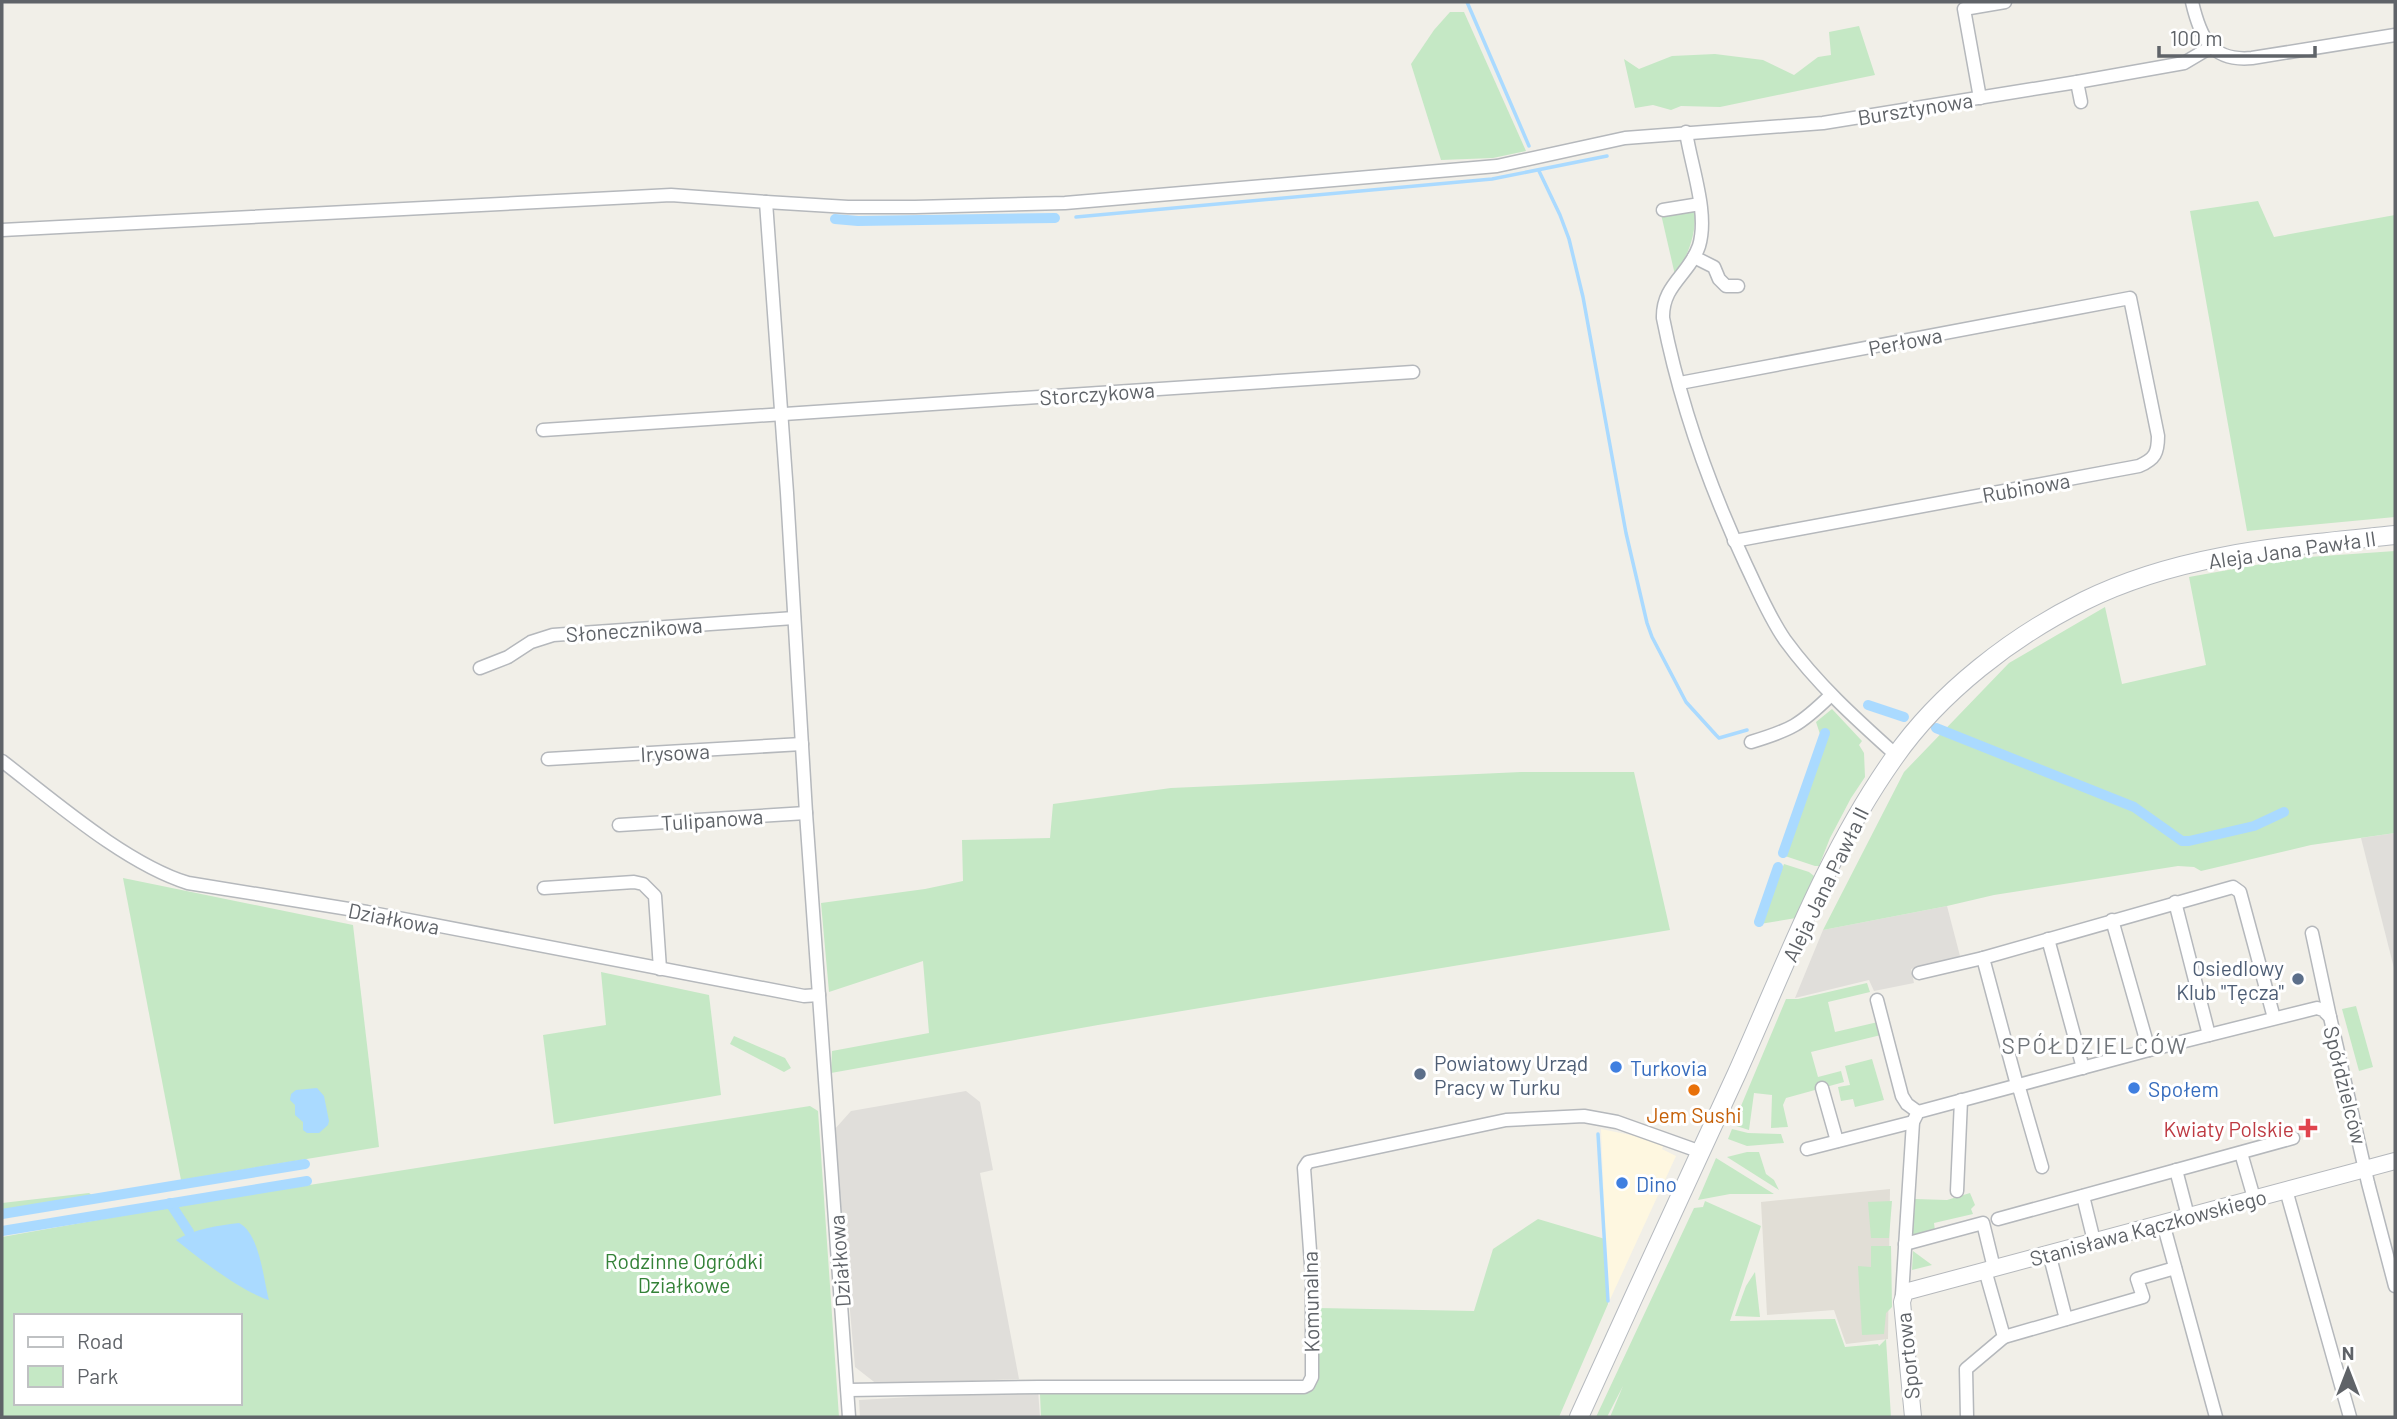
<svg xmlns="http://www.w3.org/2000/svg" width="2397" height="1419" viewBox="0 0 2397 1419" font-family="Barlow,sans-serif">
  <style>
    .commercial { fill: #fef7e0 }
    .industrial { fill: #e0deda }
    .education { fill: #e1ded6 }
    .green { fill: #c5e8c5; fill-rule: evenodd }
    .water { fill: #aadaff }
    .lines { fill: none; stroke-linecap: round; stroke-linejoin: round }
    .stream { stroke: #aadaff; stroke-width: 3.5 }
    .canal { stroke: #aadaff; stroke-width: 10 }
    .minor-casing { stroke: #b5b8bc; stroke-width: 15 }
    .tertiary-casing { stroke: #b5b8bc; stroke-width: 18 }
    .secondary-casing { stroke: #b6babf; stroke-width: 20 }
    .minor { stroke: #fff; stroke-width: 12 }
    .tertiary { stroke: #fff; stroke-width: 16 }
    .secondary { stroke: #fff; stroke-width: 18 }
    .service-dot { fill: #5c6f8a; stroke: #fff; stroke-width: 2.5 }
    .shop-dot { fill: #3f7fe0; stroke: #fff; stroke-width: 2.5 }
    .food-dot { fill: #e8710a; stroke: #fff; stroke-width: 2.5 }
    .health-dot { fill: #e0444e; stroke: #fff; stroke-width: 2.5 }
    .labels { text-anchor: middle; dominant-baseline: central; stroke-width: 6; stroke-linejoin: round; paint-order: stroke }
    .street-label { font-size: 21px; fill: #5f6368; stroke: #fff }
    .service-label { font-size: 21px; fill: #4e5e75; stroke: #fff; text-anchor: end }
    .shop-label { font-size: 21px; fill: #366cbe; stroke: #fff; text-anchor: start }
    .food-label { font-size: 21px; fill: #c56008; stroke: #fff }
    .health-label { font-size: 21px; fill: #be3a42; stroke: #fff; text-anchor: end }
    .park-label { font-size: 21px; fill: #348238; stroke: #fff }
    .neighbourhood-label { font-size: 23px; letter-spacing: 2px; fill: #70757a; stroke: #fff }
  </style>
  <rect width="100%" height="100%" fill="#f1efe8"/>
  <!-- commercial -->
  <polygon class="commercial" points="1601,1129 1665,1142 1662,1149 1676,1156 1608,1304"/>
  <!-- industrial -->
  <g class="industrial">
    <polygon points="2395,833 2395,972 2361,838"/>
    <polygon points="1947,906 1960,956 1911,969 1914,983 1874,991 1869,980 1795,998 1823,930"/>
    <polygon points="966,1091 980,1102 993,1170 980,1173 1019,1379 878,1385 855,1367 834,1130 851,1111"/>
    <polygon points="1038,1390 1040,1417 860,1417 859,1400"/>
  </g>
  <!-- education -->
  <polygon class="education" points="1890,1189 1888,1339 1846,1344 1834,1310 1767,1315 1761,1202"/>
  <!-- green -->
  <g class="green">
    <polygon points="1450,12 1464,12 1526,151 1493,158 1441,160 1411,64 1434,30"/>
    <polygon points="1859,26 1875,75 1720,107 1681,106 1671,110 1653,105 1635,108 1624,59 1639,69 1672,56 1715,54 1763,60 1794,75 1818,57 1831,55 1829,32"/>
    <polygon points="2258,201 2274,237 2395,215 2395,517 2247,531 2190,211"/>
    <path d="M1695,209C1696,235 1689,254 1675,275L1661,214Z"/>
    <polygon points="2395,551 2395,833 2311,845 2201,871 2194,867 2178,866 1994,895 1947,906 1823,930 1904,772 2009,663 2105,607 2122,684 2206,665 2189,577 2295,558"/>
    <polygon points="1832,709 1862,741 1859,745 1864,753 1865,777 1851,798 1830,838 1819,866 1815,866 1785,856 1820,743 1820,734 1816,722"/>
    <polygon points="1521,772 1634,772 1670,930 1098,1025 831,1073 832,1051 929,1033 923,961 829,992 821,903 925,889 963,881 962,840 1050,838 1053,804 1171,788"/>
    <polygon points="1784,864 1809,872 1814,876 1812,882 1796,918 1760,924"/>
    <polygon points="123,878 353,925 379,1147 181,1180"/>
    <polygon points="601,972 709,995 721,1095 554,1124 543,1035 606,1025"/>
    <polygon points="1867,983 1870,992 1828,1002 1835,1032 1878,1022 1881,1035 1811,1052 1818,1077 1841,1071 1844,1082 1786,1098 1783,1105 1788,1127 1771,1128 1772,1095 1754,1093 1749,1130 1733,1125 1786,999 1798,999"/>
    <polygon points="2356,1006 2373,1067 2359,1071 2342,1009"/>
    <polygon points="734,1036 785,1058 791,1068 784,1072 730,1044"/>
    <polygon points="1872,1059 1884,1100 1855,1107 1853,1099 1841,1101 1838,1087 1850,1085 1845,1066"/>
    <path d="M810,1106L818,1111L839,1417H2V1237L182,1205ZM16,1316H240V1403H16Z"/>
    <polygon points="1732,1129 1748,1133 1781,1134 1784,1143 1747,1146 1728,1139"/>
    <polygon points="1747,1152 1759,1152 1766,1174 1774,1180 1779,1190 1727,1157"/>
    <polygon points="1716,1158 1774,1194 1730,1194 1698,1200"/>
    <polygon points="89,1193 101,1202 2,1218 2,1203"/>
    <polygon points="1970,1193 1975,1205 1971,1209 1973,1214 1934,1223 1935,1231 1912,1237 1915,1199 1947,1200"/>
    <polygon points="1705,1201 1761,1226 1730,1321 1835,1319 1845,1347 1878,1344 1879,1346 1886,1339 1891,1417 1610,1417 1623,1386 1607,1417 1596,1417 1694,1208 1703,1207"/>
    <polygon points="1892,1201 1889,1238 1871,1238 1868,1202"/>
    <polygon points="1538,1219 1605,1239 1608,1304 1559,1417 1041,1417 1040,1394 1314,1390 1319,1308 1474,1311 1493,1249"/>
    <polygon points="1871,1246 1891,1246 1892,1307 1886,1313 1884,1334 1862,1335 1858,1266 1871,1267"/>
    <polygon points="1913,1251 1932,1265 1912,1270"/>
    <polygon points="1755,1272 1760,1317 1735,1316 1746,1286"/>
  </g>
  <!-- water -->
  <g class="water">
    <polygon points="317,1088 324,1096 329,1121 328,1125 319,1133 307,1133 303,1130 303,1122 295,1115 295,1105 290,1100 291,1094 296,1090"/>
    <path d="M239,1223C260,1234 263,1278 269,1300C240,1291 200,1259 176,1240C196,1228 217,1226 239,1223Z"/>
  </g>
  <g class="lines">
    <!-- stream -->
    <g class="stream">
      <polyline points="1467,2 1529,146"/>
      <polyline points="1539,171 1560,215 1569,239 1583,297 1626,533 1647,623 1652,637 1686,702 1716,735 1719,738 1747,730"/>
      <polyline points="1076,217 1492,179 1607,156"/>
      <polyline points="1598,1134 1608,1301"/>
    </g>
    <!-- canal -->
    <g class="canal">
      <polyline points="835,219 858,221 1055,218"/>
      <polyline points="1868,705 1904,717"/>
      <polyline points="1936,728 2134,807 2182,841 2189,841 2254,826 2284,812"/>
      <polyline points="1783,853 1825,733"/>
      <polyline points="1759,922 1778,867"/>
      <polyline points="170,1203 189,1232"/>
      <polyline points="2,1214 305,1164"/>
      <polyline points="2,1231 307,1181"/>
    </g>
    <defs>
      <g id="minor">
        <path d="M2192,2C2200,36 2210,62 2252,58L2395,35"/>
        <polyline points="2077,82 2081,102"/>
        <polyline points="1980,98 1964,9 2005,2"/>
        <path d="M1686,132C1691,166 1709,213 1699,246C1689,275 1662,285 1663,318C1680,404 1709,486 1746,565C1758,590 1769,617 1785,640C1817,684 1856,719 1896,755"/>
        <polyline points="766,202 848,207 915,207 1065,203 1497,166 1625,138 1823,123 2077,82 2184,63 2211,47"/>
        <polyline points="1663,210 1700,204"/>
        <polyline points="2,230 671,195 766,202 787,493 806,813 849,1417"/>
        <polyline points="1694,257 1714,267 1719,279 1726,286 1738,286"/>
        <path d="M1680,383L2130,298L2158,436C2158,453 2155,459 2139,466L1734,541"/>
        <polyline points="543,430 1413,372"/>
        <polyline points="480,668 508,657 531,642 553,635 794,618"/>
        <path d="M1751,742C1791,730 1800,725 1830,696"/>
        <polyline points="548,759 802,744"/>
        <path d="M2,761C54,801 126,864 188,883L367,912L804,996L819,995"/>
        <polyline points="619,825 806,813"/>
        <polyline points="544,888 634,882 643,884 655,896 660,969"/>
        <polyline points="2175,902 2209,1035"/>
        <polyline points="2112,920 2149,1050"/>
        <polyline points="2312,933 2330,1017"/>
        <polyline points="2048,939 2083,1068"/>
        <polyline points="1983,958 2017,1085 2020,1091 2042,1167"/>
        <polyline points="1919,973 1983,958 2233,887 2240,892 2274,1018"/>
        <polyline points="1877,1000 1902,1096 1907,1104 1918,1112"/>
        <polyline points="1822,1088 1837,1141"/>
        <polyline points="1807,1149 1913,1122"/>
        <polyline points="2241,1153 2254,1198"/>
        <polyline points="2176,1170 2188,1216"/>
        <polyline points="2286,1190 2350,1417"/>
        <polyline points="1957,1191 1961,1100"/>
        <polyline points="2083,1196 2094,1241"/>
        <polyline points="1998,1219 2293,1138"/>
        <polyline points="2163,1223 2216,1417"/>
        <polyline points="1905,1244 1983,1223 1994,1268"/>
        <polyline points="2049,1253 2066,1319"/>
        <polyline points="1902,1295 1913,1122 1918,1112 2149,1050 2317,1008 2323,1010 2330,1017 2368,1183 2395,1286"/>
        <polyline points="2004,1337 2143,1297 2137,1279 2175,1268"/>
        <polyline points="848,1390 1039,1387 1304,1387 1308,1385 1312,1377 1312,1278 1304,1168 1308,1162 1506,1120 1584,1116 1617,1122 1701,1152"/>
        <polyline points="1967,1417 1966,1369 2004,1337 1985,1270"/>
      </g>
      <polyline id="tertiary" points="1913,1417 1902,1302 1905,1292 2395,1161"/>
      <path id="secondary" d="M1579,1417C1631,1302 1684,1188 1737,1073C1785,966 1826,854 1894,758C1940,692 2013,636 2084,601C2181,553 2289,546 2395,535"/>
    </defs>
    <!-- minor casing -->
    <use href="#minor" class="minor-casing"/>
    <!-- tertiary casing -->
    <use href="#tertiary" class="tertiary-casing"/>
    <!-- secondary casing -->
    <use href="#secondary" class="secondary-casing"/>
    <!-- minor -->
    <use href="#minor" class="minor"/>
    <!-- tertiary -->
    <use href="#tertiary" class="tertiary"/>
    <!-- secondary -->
    <use href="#secondary" class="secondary"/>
  </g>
  <!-- markers -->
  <g class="service-dot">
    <circle cx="2298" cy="979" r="7"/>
    <circle cx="1420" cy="1074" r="7"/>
  </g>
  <g class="shop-dot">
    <circle cx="1616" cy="1067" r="7"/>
    <circle cx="2134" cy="1088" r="7"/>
    <circle cx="1622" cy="1183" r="7"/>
  </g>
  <circle class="food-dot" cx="1694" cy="1090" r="7"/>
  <path class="health-dot" d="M2304.5 1117.5h7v7h7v7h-7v7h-7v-7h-7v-7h7z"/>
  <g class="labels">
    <!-- street labels -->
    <g class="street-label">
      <text transform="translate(1915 108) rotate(-9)">Bursztynowa</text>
      <text transform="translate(1905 341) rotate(-11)">Perłowa</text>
      <text transform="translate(1097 393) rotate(-4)">Storczykowa</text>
      <text transform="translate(2026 487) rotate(-10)">Rubinowa</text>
      <text transform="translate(2292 549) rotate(-8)">Aleja Jana Pawła II</text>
      <text transform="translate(634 629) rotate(-4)">Słonecznikowa</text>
      <text transform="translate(675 752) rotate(-3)">Irysowa</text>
      <text transform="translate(712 819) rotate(-4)">Tulipanowa</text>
      <text transform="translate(1825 884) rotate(-64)">Aleja Jana Pawła II</text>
      <text transform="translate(394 918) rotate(11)">Działkowa</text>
      <text transform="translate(2346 1085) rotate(76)">Spółdzielców</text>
      <text transform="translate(2148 1227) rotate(-15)">Stanisława Kączkowskiego</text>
      <text transform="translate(839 1261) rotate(-94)">Działkowa</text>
      <text transform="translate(1310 1302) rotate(-91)">Komunalna</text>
      <text transform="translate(1907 1356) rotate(-96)">Sportowa</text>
    </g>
    <!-- service labels -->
    <g class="service-label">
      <text x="2284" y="967">Osiedlowy<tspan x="2284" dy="24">Klub "Tęcza"</tspan></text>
      <text x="1434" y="1062" text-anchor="start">Powiatowy Urząd<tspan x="1434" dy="24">Pracy w Turku</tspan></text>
    </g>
    <!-- shop labels -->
    <g class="shop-label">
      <text x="1630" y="1067">Turkovia</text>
      <text x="2148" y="1088">Społem</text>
      <text x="1636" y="1183">Dino</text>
    </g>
    <!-- food labels -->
    <g class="food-label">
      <text x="1694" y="1114">Jem Sushi</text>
    </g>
    <!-- health labels -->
    <g class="health-label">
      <text x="2294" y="1128">Kwiaty Polskie</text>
    </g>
    <!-- park labels -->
    <g class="park-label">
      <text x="684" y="1260">Rodzinne Ogródki<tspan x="684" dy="24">Działkowe</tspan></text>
    </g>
    <!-- neighbourhood labels -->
    <g class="neighbourhood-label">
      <text x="2095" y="1045">SPÓŁDZIELCÓW</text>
    </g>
  </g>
  <!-- border -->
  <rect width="2397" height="1419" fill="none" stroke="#5f6368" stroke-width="7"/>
  <!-- legend -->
  <rect x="14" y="1314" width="228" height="91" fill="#ffffff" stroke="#bfc1c3" stroke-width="2"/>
  <rect x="28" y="1337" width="35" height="10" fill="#ffffff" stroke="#bfc1c3" stroke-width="2"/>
  <text x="77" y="1349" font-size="21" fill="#5f6368">Road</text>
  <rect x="28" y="1366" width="35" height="21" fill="#c5e8c5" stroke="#bfc1c3" stroke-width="2"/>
  <text x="77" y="1384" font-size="21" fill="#5f6368">Park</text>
  <!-- north arrow -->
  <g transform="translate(2348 1370)" stroke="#ffffff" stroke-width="5" paint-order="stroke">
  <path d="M0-5L12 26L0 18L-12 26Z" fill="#5f6368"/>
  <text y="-10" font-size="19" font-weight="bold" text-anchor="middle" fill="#5f6368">N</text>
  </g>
  <!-- scale -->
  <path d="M2159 46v10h156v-10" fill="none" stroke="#5f6368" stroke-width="3.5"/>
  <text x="2170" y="46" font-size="21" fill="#5f6368" stroke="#ffffff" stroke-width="5" paint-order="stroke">100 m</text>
</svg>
